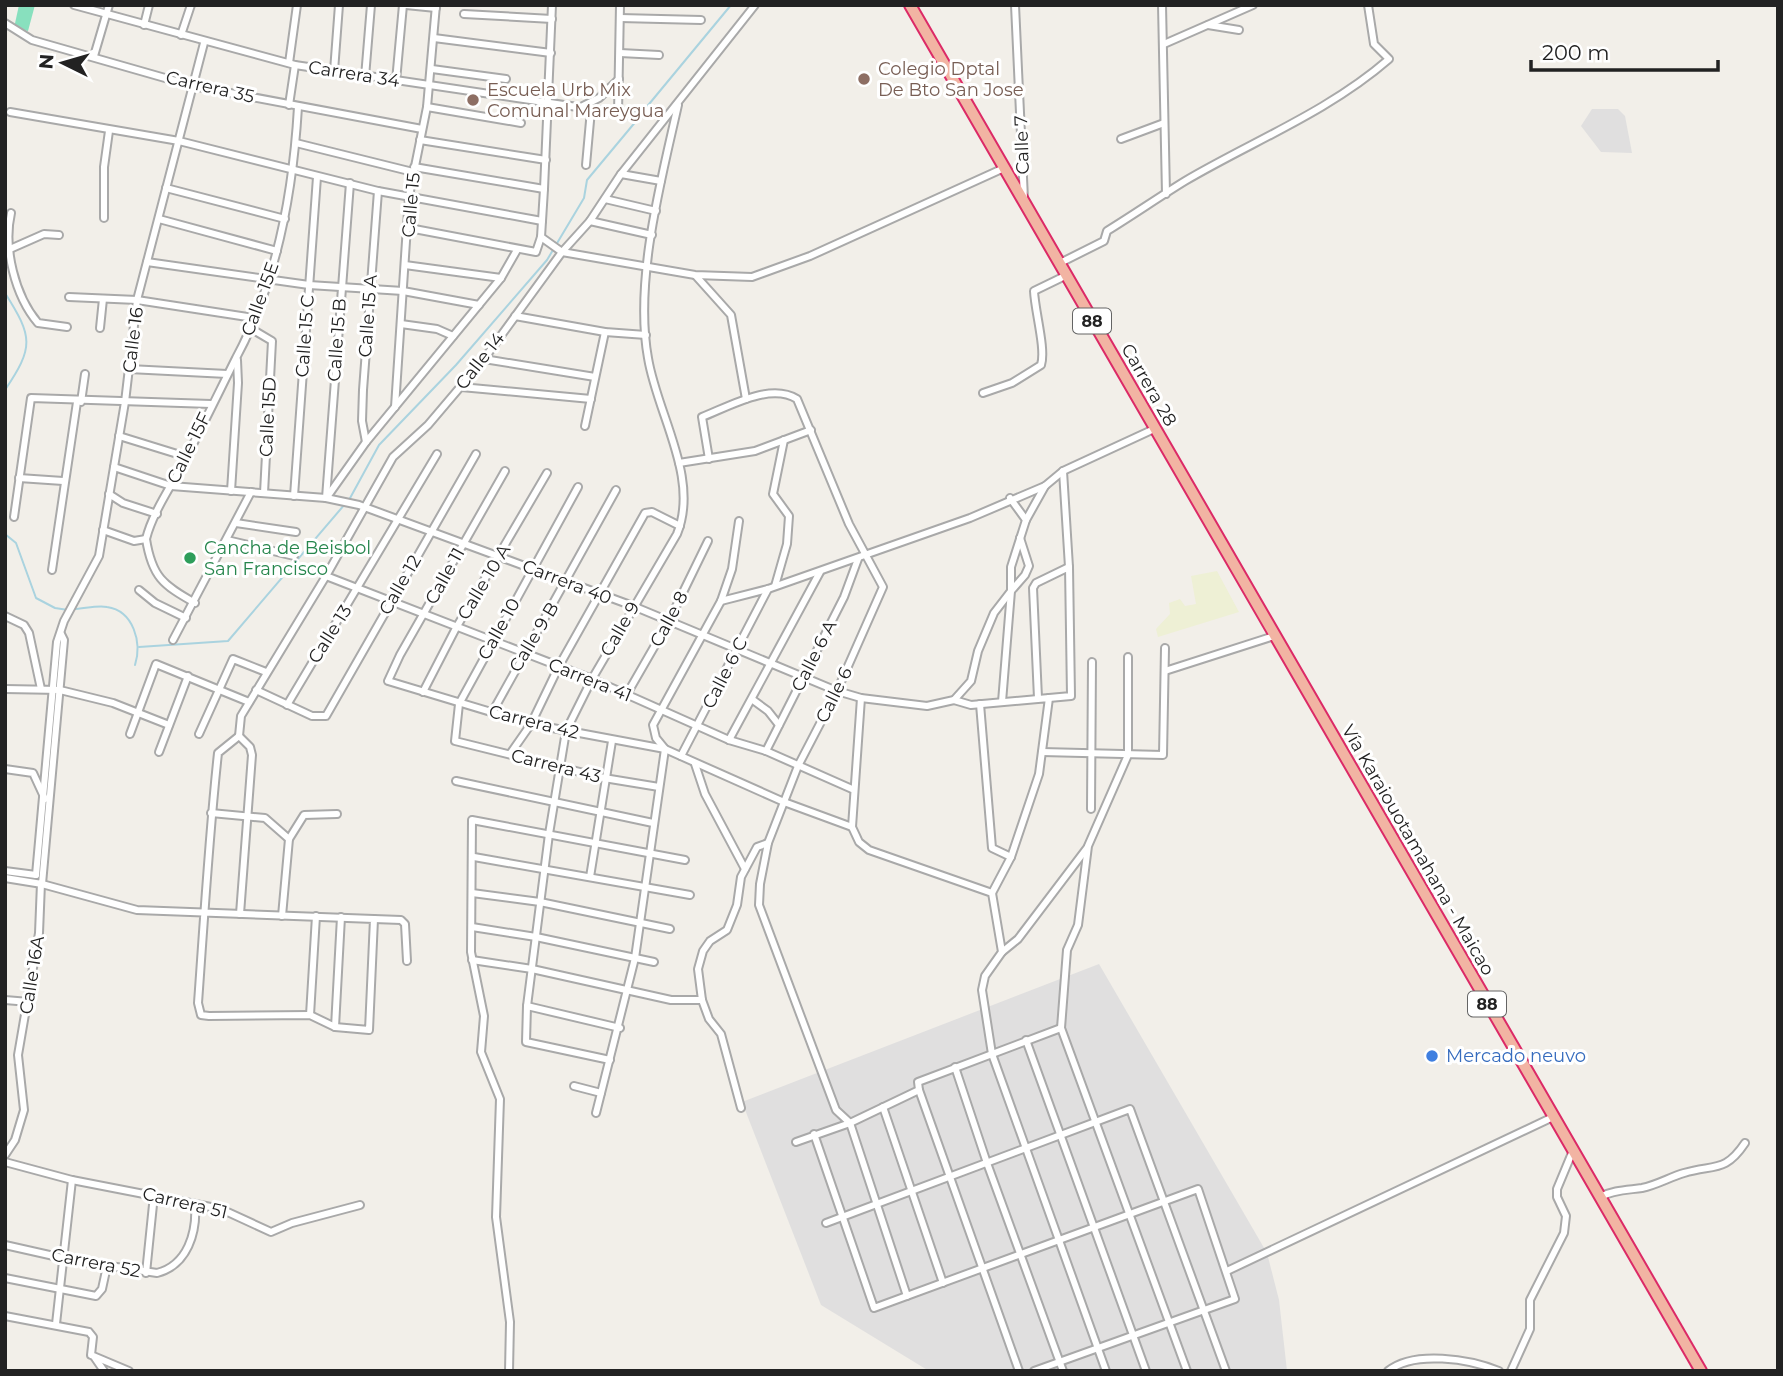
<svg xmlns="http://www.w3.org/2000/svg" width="1783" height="1376" viewBox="0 0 1783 1376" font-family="Montserrat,sans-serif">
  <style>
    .residential { fill: #e0dfdf }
    .farmland { fill: #eef0d5 }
    .pitch { fill: #88e0be }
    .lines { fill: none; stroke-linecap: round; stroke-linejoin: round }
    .stream { stroke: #aad3df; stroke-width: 2 }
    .minor-casing { stroke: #a9a9a9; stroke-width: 10 }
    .trunk-casing { stroke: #dc2a67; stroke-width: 14 }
    .minor { stroke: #fff; stroke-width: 6 }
    .trunk { stroke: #f2b4a3; stroke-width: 10 }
    .education-dot { fill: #8d6e63; stroke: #fff; stroke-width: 2.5 }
    .leisure-dot { fill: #2e9e5b; stroke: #fff; stroke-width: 2.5 }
    .shop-dot { fill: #3f7fe0; stroke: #fff; stroke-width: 2.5 }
    .labels { text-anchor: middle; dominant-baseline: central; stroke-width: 6; stroke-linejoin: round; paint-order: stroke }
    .shield { fill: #fff; stroke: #646464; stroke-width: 2 }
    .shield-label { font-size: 16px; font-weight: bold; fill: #222 }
    .education-label { font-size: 18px; fill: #785e54; stroke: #fff; text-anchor: start }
    .street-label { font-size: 18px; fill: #222; stroke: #fff }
    .leisure-label { font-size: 18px; fill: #27864d; stroke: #fff; text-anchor: start }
    .shop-label { font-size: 18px; fill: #366cbe; stroke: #fff; text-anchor: start }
  </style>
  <rect width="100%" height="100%" fill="#f2efe9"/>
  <!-- residential -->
  <g class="residential">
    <polygon points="1592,109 1618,109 1625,116 1632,153 1601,152 1581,126"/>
    <polygon points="1099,964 1267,1253 1279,1300 1287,1371 929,1371 821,1305 742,1102"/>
  </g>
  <!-- farmland -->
  <polygon class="farmland" points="1217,571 1239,612 1158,637 1156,629 1170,614 1169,603 1180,599 1185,606 1196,604 1191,576"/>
  <!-- pitch -->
  <polygon class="pitch" points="19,5 35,5 28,31 14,28"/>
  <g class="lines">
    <!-- stream -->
    <g class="stream">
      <polyline points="640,115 731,5"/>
      <polyline points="5,151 5,186"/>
      <path d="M5,293C33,337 34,347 5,390"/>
      <polyline points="349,500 379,445 456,365 547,260 584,198 587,180 637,120"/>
      <polyline points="5,534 16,543 36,598 55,608 68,610"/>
      <path d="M73,609C83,609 97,605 107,607C134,611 142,643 135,665"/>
      <polyline points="139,647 228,641 345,504"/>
    </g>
    <defs>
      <g id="minor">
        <polyline points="74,5 295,65 638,116"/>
        <polyline points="406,5 436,8"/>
        <polyline points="1015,5 1024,199"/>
        <polyline points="1162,5 1166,194"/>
        <polyline points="464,14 552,19"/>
        <polyline points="620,18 701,20"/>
        <polyline points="5,23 32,40 193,86 422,129"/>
        <polyline points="144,25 149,5"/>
        <polyline points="1208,25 1239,30"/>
        <polyline points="181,35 191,5"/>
        <polyline points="434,38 551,53"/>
        <polyline points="1164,44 1253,5"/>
        <polyline points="620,53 659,55"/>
        <polyline points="94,56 109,5"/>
        <polyline points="289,63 297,5"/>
        <polyline points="432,69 506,79"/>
        <polyline points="334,71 339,5"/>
        <polyline points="365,77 371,5"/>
        <polyline points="396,81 403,5"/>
        <polyline points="289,105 295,65"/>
        <polyline points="427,107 521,123"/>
        <polyline points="579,108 599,98 619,79"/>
        <polyline points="10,112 179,141 378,191 542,221"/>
        <polyline points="618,113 620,5"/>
        <polyline points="1121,139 1164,123"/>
        <polyline points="420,140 546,160"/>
        <polyline points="296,143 413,172"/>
        <polyline points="586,165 591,110"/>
        <polyline points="414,167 544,189"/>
        <polyline points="621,174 661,181"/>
        <polyline points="166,188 285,219"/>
        <polyline points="605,199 656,211"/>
        <path d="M11,213C3,248 15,296 38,323L67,327"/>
        <polyline points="104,218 104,167 109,131"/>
        <polyline points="159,219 277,251"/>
        <polyline points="590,221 652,235"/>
        <polyline points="409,228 536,252 541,237 544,189 552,5"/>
        <polyline points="541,237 562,252 695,275 752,277 810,256 1004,168"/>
        <polyline points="10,249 44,234 59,235"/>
        <polyline points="147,262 309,285 403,291 479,305"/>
        <path d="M1060,263L1104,241L1107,231C1133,215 1159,197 1185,181C1253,141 1328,112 1389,59L1374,44L1368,5"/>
        <polyline points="405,265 501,278"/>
        <polyline points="696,276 731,315 746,399"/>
        <polyline points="69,297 137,300 254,318"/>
        <polyline points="515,316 605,332 646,335"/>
        <polyline points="401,324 437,329 453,336"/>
        <polyline points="100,328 103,299"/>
        <polyline points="250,328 272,341 264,493"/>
        <polyline points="484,359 595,377"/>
        <polyline points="129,369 227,374"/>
        <polyline points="461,387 591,399"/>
        <path d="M983,393L1012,383L1041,365C1046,349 1035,312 1034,291L1067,275"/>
        <polyline points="81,402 85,374"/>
        <polyline points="395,407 409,196 427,107 436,5"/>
        <polyline points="585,426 605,332"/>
        <polyline points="119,436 187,457"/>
        <polyline points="366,442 362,421 363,390 378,191"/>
        <path d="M709,459L702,417C728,407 770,382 797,399L849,524L883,587L837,691L798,766L768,843L760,884L759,905L836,1110L850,1123L907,1296"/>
        <polyline points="679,463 755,451 811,430"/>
        <polyline points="114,467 171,486 326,498 359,505 633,606 837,691 861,698 927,706 954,700 971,681 978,651 994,613 1011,591 1011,567 1026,520 1010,498"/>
        <polyline points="505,471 400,655 388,681 531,724 665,749 784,802 852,827"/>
        <polyline points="1063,471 1069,567"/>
        <polyline points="19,478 63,481"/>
        <polyline points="578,487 459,704 455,741 604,778 659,787"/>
        <polyline points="231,491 238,383 237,360"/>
        <polyline points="109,494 123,503 157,514"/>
        <polyline points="294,496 317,177"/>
        <polyline points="327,497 366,442 501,278 517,250"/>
        <polyline points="326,498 350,183"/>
        <polyline points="14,517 31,398 211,404"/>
        <polyline points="1026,520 1045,486"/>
        <polyline points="236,523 296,532"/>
        <polyline points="103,530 134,541 146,539"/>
        <polyline points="227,540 294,556"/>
        <polyline points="52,570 77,402"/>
        <polyline points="326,576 592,679 729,740 766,751 852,789"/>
        <polyline points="775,586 787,544 789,516 773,494 784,440"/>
        <polyline points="139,590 155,603 186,618"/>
        <polyline points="721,601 768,589 970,518 1045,486 1063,471 1154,429"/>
        <path d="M195,603C163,585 152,577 146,539C153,511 173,484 186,458C203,425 219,392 236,358C277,282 293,193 298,107"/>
        <polyline points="5,616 24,625 29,633 41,689"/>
        <polyline points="173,640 251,492"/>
        <polyline points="1128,657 1128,755 1088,846 1078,925 1067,950 1061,1028 1187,1371"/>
        <polyline points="1165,671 1274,636"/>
        <polyline points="5,689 60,690 113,703 169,725"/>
        <polyline points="256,690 312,716 326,716 476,454"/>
        <polyline points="423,692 456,628 547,473"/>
        <polyline points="627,694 669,621 708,541"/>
        <polyline points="861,698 852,827 859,842 869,850 992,893 1002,952 985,976 982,990 992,1054 1106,1371"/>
        <polyline points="1038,698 1033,588 1036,583 1069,567 1071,696 1049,698"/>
        <polyline points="753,700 768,711 779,725"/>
        <polyline points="954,700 971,705 1049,698 1039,774 1011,857 992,893"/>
        <polyline points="1002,702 1011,591 1025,575 1029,566 1020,538"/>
        <polyline points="980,704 992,848 1011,857"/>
        <polyline points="287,705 437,454"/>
        <polyline points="493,711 616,490"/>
        <polyline points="130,734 156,664 249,702"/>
        <polyline points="199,734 233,659 266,672"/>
        <polyline points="239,736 241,716 326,576 393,457 428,425 484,359 562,252 590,221 621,174 755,5"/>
        <polyline points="239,736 250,747 252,755 240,914"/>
        <polyline points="729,740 820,572"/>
        <polyline points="766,751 844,597 858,559"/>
        <polyline points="159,752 188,676"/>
        <polyline points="1042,752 1163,755 1165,648"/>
        <polyline points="510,754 531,724 559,666 645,513 652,512 680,526"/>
        <polyline points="681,756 768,589"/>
        <polyline points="695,764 705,794 745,869"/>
        <polyline points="5,769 33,773 45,799"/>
        <polyline points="456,781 653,823"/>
        <polyline points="1091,809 1092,662"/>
        <polyline points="211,813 265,818 289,839"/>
        <polyline points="474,857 690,895"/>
        <polyline points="5,871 36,875"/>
        <polyline points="36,875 57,642 64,621 99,556 125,402 137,300 204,43"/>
        <polyline points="590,877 612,741"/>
        <path d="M5,878L42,884L137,910L374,919L369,1030L335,1027L310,1015L209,1016L201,1015L198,1003C204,920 209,836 218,753L239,736"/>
        <polyline points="42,884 64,640 61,634"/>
        <polyline points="472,893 540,902 670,929"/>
        <polyline points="282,916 289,839 304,815 337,814"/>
        <polyline points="374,919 401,920 405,924 407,961"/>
        <polyline points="472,927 536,937 654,962"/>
        <polyline points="1002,952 1018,939 1087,848"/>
        <polyline points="472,960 532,969 671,1000 702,1000"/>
        <polyline points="5,1000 29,1002"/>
        <polyline points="527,1006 620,1028"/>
        <polyline points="310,1015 316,916"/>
        <polyline points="335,1027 341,917"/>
        <polyline points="1026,1040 1146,1371"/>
        <path d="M610,1060L526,1042L527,1006L549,834L566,731L592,679L677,534C700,478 657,414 648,358C634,281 661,181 678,105"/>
        <polyline points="955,1067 987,1163 1063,1371"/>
        <polyline points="574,1086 601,1093"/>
        <polyline points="919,1090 1019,1371"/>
        <polyline points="883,1107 943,1283"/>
        <polyline points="741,1108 721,1034 709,1019 702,1000 698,969 703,951 710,941 727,930 737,905 741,877 757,847 768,843"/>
        <polyline points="596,1113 635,958 665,749 656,738 653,725 721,601 732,569 739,521"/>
        <polyline points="814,1134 874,1308 1198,1189 1235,1299 1034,1371"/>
        <polyline points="796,1142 850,1123 919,1090 918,1082 1061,1028"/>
        <polyline points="5,1155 15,1140 24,1110 18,1055 39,933 41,883"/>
        <polyline points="5,1162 72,1180 221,1209 271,1232 292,1223 360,1205"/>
        <path d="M1600,1197C1613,1190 1628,1190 1642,1188C1657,1185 1670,1177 1684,1173C1714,1164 1725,1173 1745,1143"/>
        <polyline points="826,1223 1130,1109 1226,1371"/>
        <path d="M5,1245L76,1261L157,1273C188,1265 197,1232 195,1204"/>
        <polyline points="1227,1271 1553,1117"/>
        <polyline points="146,1273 154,1195"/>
        <polyline points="5,1278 96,1296 102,1289 107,1266"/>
        <polyline points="5,1316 89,1332 93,1337 91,1355 129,1371"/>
        <polyline points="56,1324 72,1180"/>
        <polyline points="95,1358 104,1371"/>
        <polyline points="509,1371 510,1322 496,1217 500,1099 481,1052 484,1016 471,952 472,820 685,860"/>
        <path d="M1388,1371C1414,1350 1470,1359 1499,1371"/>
        <polyline points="1511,1371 1530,1329 1530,1300 1564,1233 1566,1216 1557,1197 1557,1189 1572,1153"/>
      </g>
      <polyline id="trunk" points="910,5 1701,1371"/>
    </defs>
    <!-- minor casing -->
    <use href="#minor" class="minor-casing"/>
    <!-- trunk casing -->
    <use href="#trunk" class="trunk-casing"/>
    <!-- minor -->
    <use href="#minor" class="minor"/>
    <!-- trunk -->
    <use href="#trunk" class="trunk"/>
  </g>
  <!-- markers -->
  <g class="education-dot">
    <circle cx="864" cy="79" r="7"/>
    <circle cx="473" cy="100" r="7"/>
  </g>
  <circle class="leisure-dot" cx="190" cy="558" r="7"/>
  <circle class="shop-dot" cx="1432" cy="1056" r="7"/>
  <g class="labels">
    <!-- shield labels -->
    <g class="shield">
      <rect x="1073" y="308.5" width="38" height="25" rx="5"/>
      <rect x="1468" y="991.5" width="38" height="25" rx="5"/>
    </g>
    <g class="shield-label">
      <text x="1092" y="321">88</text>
      <text x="1487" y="1004">88</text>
    </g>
    <!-- education labels -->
    <g class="education-label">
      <text x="878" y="69">Colegio Dptal<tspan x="878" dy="21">De Bto San Jose</tspan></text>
      <text x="487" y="90">Escuela Urb Mix<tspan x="487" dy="21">Comunal Mareygua</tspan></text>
    </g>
    <!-- street labels -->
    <g class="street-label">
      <text transform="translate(354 74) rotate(9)">Carrera 34</text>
      <text transform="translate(210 87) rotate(13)">Carrera 35</text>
      <text transform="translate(1022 145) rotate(-92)">Calle 7</text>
      <text transform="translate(411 205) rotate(-85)">Calle 15</text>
      <text transform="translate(260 299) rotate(-70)">Calle 15E</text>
      <text transform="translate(368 316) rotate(-86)">Calle 15 A</text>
      <text transform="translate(305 336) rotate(-86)">Calle 15 C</text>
      <text transform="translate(133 340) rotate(-83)">Calle 16</text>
      <text transform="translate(337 340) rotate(-86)">Calle 15 B</text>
      <text transform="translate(480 361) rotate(-52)">Calle 14</text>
      <text transform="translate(1149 385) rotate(60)">Carrera 28</text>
      <text transform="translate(268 417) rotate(-87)">Calle 15D</text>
      <text transform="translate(189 448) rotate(-64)">Calle 15F</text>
      <text transform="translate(445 576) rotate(-61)">Calle 11</text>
      <text transform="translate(484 582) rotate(-59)">Calle 10 A</text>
      <text transform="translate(567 582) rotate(21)">Carrera 40</text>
      <text transform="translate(400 585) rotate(-60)">Calle 12</text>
      <text transform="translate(669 619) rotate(-62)">Calle 8</text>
      <text transform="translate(499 629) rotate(-61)">Calle 10</text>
      <text transform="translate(620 629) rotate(-60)">Calle 9</text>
      <text transform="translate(330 634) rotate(-58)">Calle 13</text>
      <text transform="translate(534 637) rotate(-59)">Calle 9 B</text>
      <text transform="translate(814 656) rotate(-63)">Calle 6 A</text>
      <text transform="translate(725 673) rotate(-63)">Calle 6 C</text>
      <text transform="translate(590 680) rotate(22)">Carrera 41</text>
      <text transform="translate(834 695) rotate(-64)">Calle 6</text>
      <text transform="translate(534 722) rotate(14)">Carrera 42</text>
      <text transform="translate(556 766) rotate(14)">Carrera 43</text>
      <text transform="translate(1418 850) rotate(60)">Vía Karaiouotamahana - Maicao</text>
      <text transform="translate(32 975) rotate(-81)">Calle 16A</text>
      <text transform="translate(185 1203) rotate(13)">Carrera 51</text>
      <text transform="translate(96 1263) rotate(11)">Carrera 52</text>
    </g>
    <!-- leisure labels -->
    <g class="leisure-label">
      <text x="204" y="548">Cancha de Beisbol<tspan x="204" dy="21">San Francisco</tspan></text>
    </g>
    <!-- shop labels -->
    <g class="shop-label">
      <text x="1446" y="1056">Mercado neuvo</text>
    </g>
  </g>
  <!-- border -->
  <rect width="1783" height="1376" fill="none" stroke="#222222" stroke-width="14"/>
  <!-- north arrow -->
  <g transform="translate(63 63) rotate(275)" stroke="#ffffff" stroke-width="5" paint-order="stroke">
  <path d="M0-5L12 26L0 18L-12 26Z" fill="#222222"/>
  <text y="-10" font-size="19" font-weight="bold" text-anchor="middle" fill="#222222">N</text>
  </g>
  <!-- scale -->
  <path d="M1531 60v10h187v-10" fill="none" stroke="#222222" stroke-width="3.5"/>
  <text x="1542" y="60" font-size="21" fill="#222222" stroke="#ffffff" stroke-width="5" paint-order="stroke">200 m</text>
</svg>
